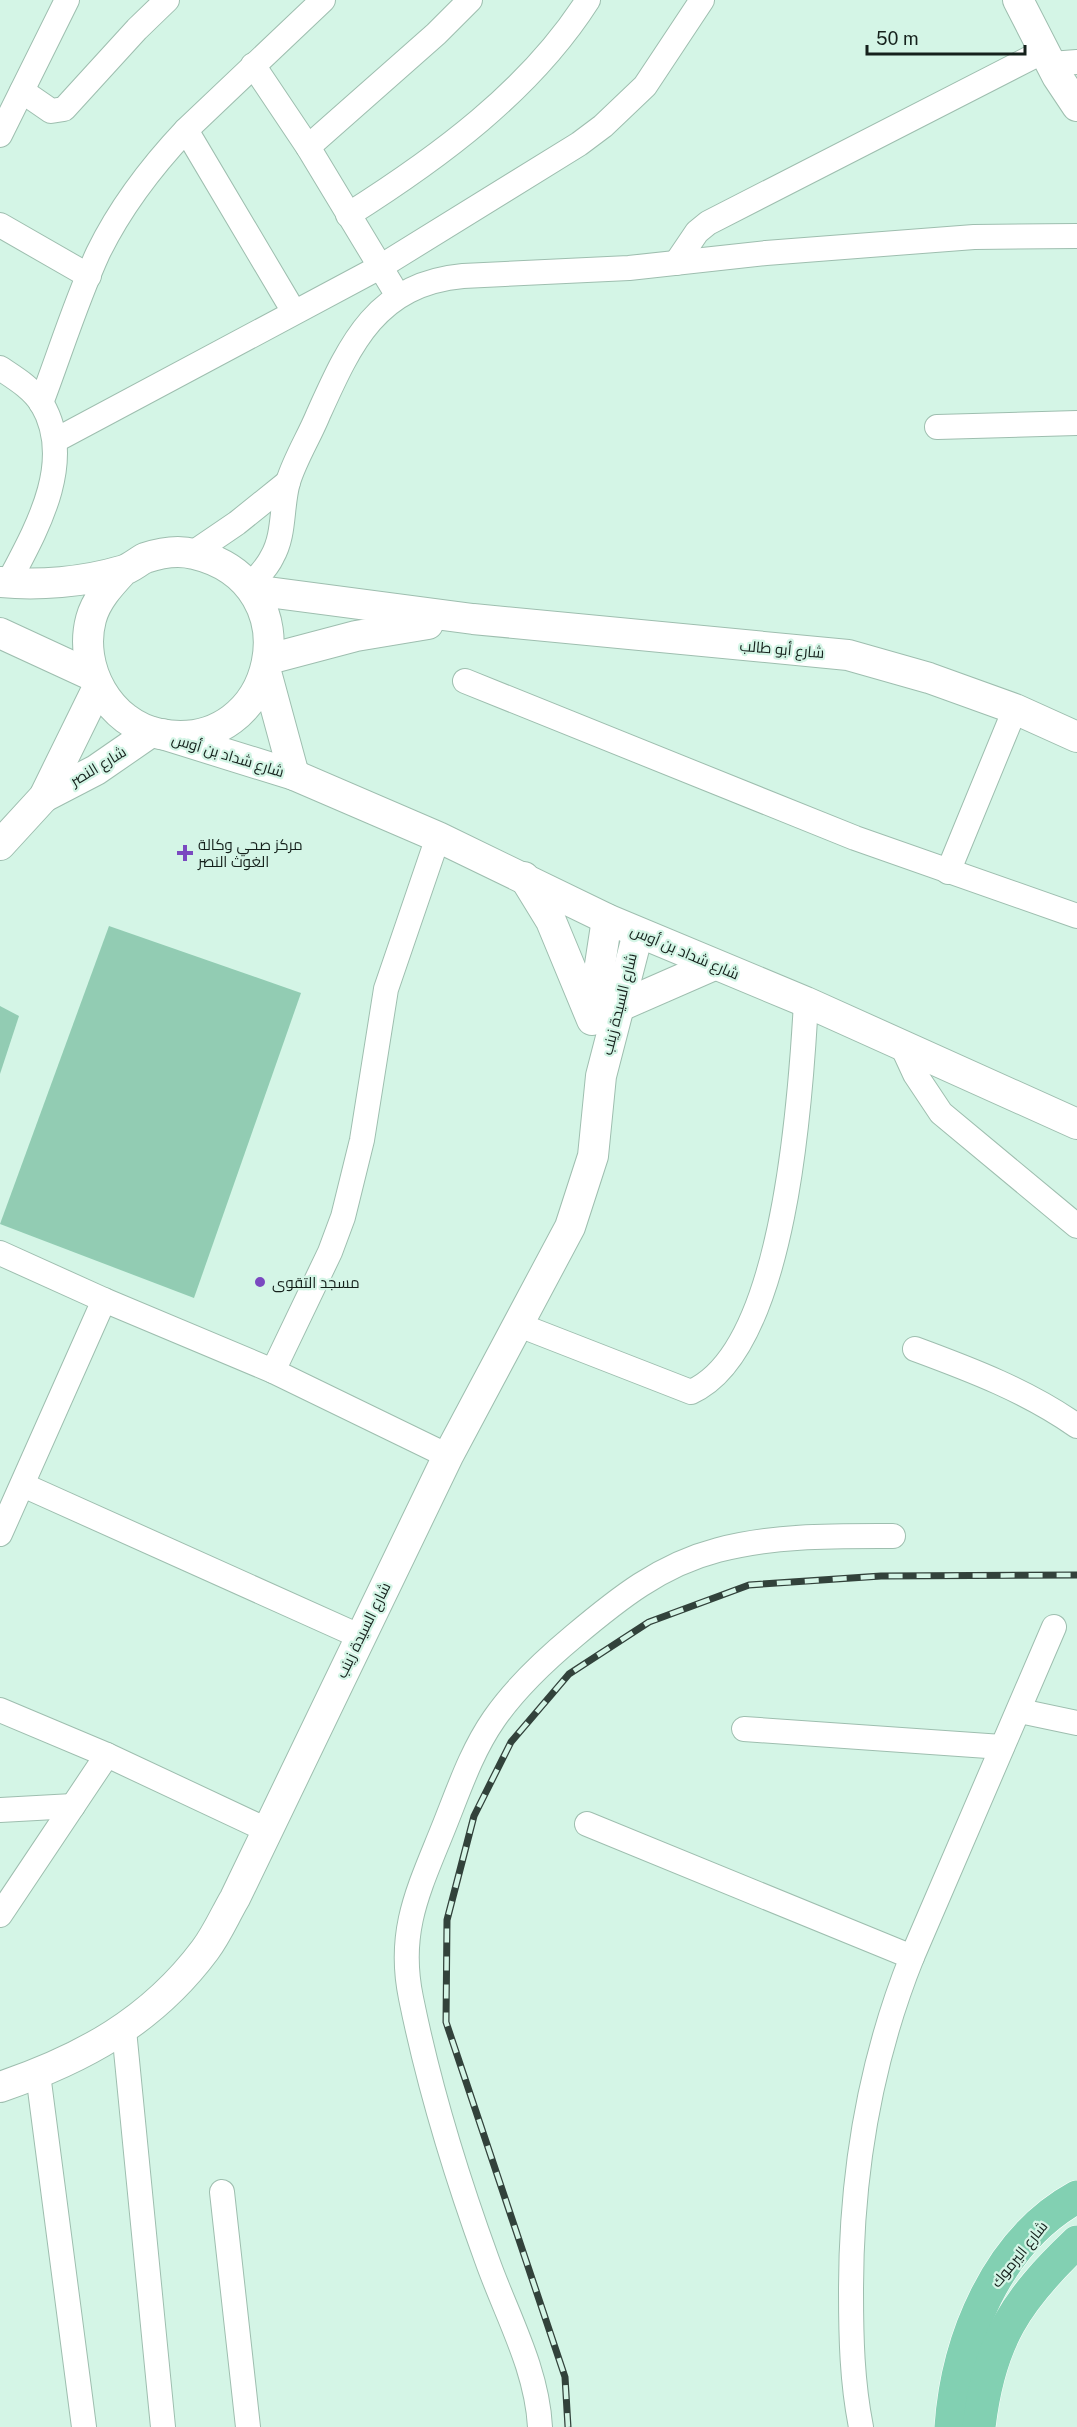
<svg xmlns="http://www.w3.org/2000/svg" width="1077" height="2427" viewBox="0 0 1077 2427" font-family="'Public Sans',Cairo,sans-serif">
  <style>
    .green { fill: #92ccb3 }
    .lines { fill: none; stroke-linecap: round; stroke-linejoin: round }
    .minor-casing { stroke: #9ebeaf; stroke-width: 26 }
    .tertiary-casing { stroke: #9ebeaf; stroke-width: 32 }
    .trunk-casing { stroke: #fff; stroke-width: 34 }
    .minor { stroke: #fff; stroke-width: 24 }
    .tertiary { stroke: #fff; stroke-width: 30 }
    .trunk { stroke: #82d0b2; stroke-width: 33 }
    .rail-casing { stroke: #32423b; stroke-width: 7 }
    .rail { stroke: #d4f5e6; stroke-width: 4.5; stroke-dasharray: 14; stroke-linecap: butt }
    .poi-dot { fill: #7a49c0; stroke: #d4f5e6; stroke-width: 2 }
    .labels { text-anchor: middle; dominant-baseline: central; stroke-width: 4.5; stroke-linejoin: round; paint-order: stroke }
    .street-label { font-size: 15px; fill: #15211c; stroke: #d4f5e6 }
    .poi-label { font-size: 15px; fill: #15211c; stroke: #d4f5e6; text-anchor: start }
  </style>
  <rect width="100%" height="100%" fill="#d4f5e6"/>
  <!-- green -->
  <g class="green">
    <polygon points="109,926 301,993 194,1298 0,1224"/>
    <polygon points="0,1006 19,1016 0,1074"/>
  </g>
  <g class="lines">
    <defs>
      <g id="minor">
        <polyline points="1051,64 1077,62"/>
        <polyline points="253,65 308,147 398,296"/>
        <polyline points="22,91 51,111 64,109 137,29 167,0"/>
        <polyline points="186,130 294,312"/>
        <polyline points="0,135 67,0"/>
        <polyline points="308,147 436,34 470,0"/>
        <path d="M348,215C438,158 530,91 588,0"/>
        <polyline points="0,225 89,276"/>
        <polyline points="676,263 697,232 708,223 1044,51"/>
        <path d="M0,368C15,378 32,388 42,404C76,462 36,530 8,583"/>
        <path d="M41,403C60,353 76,301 98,253C120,208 152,166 186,130L323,0"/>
        <polyline points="937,427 1077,423"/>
        <polyline points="56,440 380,267 579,144 603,126 645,86 702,0"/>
        <polyline points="193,553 237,523 288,482"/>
        <path d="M250,586C257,577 267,568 272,557C285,535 281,506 288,482C295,459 309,437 318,415C350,344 376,284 463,276L629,268L766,253L974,237L1077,236"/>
        <polyline points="465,681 855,838 1077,916"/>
        <polyline points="948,872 1015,709"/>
        <polyline points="903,1048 915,1074 941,1113 1077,1226"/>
        <polyline points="0,1253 104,1300 273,1371 448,1456"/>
        <path d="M519,1325L691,1392C786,1350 801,1094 806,1002"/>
        <path d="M915,1349C972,1370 1027,1391 1077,1426"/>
        <polyline points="273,1371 330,1252 343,1217 362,1140 386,989 438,837"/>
        <polyline points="23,1485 359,1636"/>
        <polyline points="0,1534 104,1300"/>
        <polyline points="0,1710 107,1755 269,1831"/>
        <polyline points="1020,1711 1077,1723"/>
        <polyline points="744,1729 1002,1747"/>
        <polyline points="0,1810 73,1806"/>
        <polyline points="587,1824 912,1957"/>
        <polyline points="0,1915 107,1755"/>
        <polyline points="124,2030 163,2427"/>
        <polyline points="38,2074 84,2427"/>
        <polyline points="222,2192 248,2427"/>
        <path d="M540,2427C537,2368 506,2314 487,2260C456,2175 429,2087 411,1998C397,1931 419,1889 443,1829C458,1792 471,1752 494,1719C516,1687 544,1661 574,1636C618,1599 660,1565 718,1550C775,1535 834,1536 893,1536"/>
        <path d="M861,2427C852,2382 851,2337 851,2291C851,2177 869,2064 912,1957L1054,1627"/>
      </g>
      <g id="tertiary">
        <polyline points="1018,0 1057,76 1077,106"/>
        <path d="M0,582C38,586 84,582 121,571C130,569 137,562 145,558C160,553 179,550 194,554C316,583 277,756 160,734C109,724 78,667 91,619C96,600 110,585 123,571"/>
        <polyline points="253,590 473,619 848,655 929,678 1015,709 1077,737"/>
        <polyline points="0,633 93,676"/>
        <polyline points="269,659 356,636 428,624"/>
        <polyline points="266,672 294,775"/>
        <polyline points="162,734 294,775 438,837 607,919 806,1002 1077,1124"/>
        <polyline points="44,797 96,770 151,732"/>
        <polyline points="0,845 44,797 98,687"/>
        <polyline points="524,877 551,921 592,1020"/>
        <polyline points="618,1007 714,965"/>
        <polyline points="592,1017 607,919"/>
        <path d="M0,2087C83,2059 152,2021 205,1950C217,1934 225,1915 235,1898L448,1456L570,1227L593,1156L601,1076L638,933"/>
      </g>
      <g id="trunk">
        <path d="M951,2427C957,2340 997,2241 1077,2197"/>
        <path d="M979,2427C989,2341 1016,2300 1077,2242"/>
      </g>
    </defs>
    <!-- minor casing -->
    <use href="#minor" class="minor-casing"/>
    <!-- tertiary casing -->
    <use href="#tertiary" class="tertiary-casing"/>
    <!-- trunk casing -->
    <use href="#trunk" class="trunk-casing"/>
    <!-- minor -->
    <use href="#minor" class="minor"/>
    <!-- tertiary -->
    <use href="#tertiary" class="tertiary"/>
    <!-- trunk -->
    <use href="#trunk" class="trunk"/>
    <defs>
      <polyline id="rail" points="568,2427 565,2377 446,2022 447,1920 474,1816 511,1742 569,1674 649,1622 749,1585 881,1576 1077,1575"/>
    </defs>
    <!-- rail casing -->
    <use href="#rail" class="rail-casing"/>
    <!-- rail -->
    <use href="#rail" class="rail"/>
  </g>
  <!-- markers -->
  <g class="poi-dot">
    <path d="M182 844h6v6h6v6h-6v6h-6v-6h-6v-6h6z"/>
    <circle cx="260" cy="1282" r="6"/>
  </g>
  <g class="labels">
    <!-- street labels -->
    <g class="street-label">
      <text transform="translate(782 649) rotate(5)">شارع أبو طالب</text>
      <text transform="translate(228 755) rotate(17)">شارع شداد بن أوس</text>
      <text transform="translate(98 766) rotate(-31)">شارع النصر</text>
      <text transform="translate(685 952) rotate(23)">شارع شداد بن أوس</text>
      <text transform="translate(619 1004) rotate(-76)">شارع السيدة زينب</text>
      <text transform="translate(363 1630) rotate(-64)">شارع السيدة زينب</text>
      <text transform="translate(1019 2254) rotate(-51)">شارع اليرموك</text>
    </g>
    <!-- poi labels -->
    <g class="poi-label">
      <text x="198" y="844">مركز صحي وكالة<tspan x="198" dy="17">الغوث النصر</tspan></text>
      <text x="272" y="1282">مسجد التقوى</text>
    </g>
  </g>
  <!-- scale -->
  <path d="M867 45v9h158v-9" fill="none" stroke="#15211c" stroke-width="3"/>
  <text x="876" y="45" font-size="18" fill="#15211c" stroke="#d4f5e6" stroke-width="4.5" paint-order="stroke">50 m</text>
</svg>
